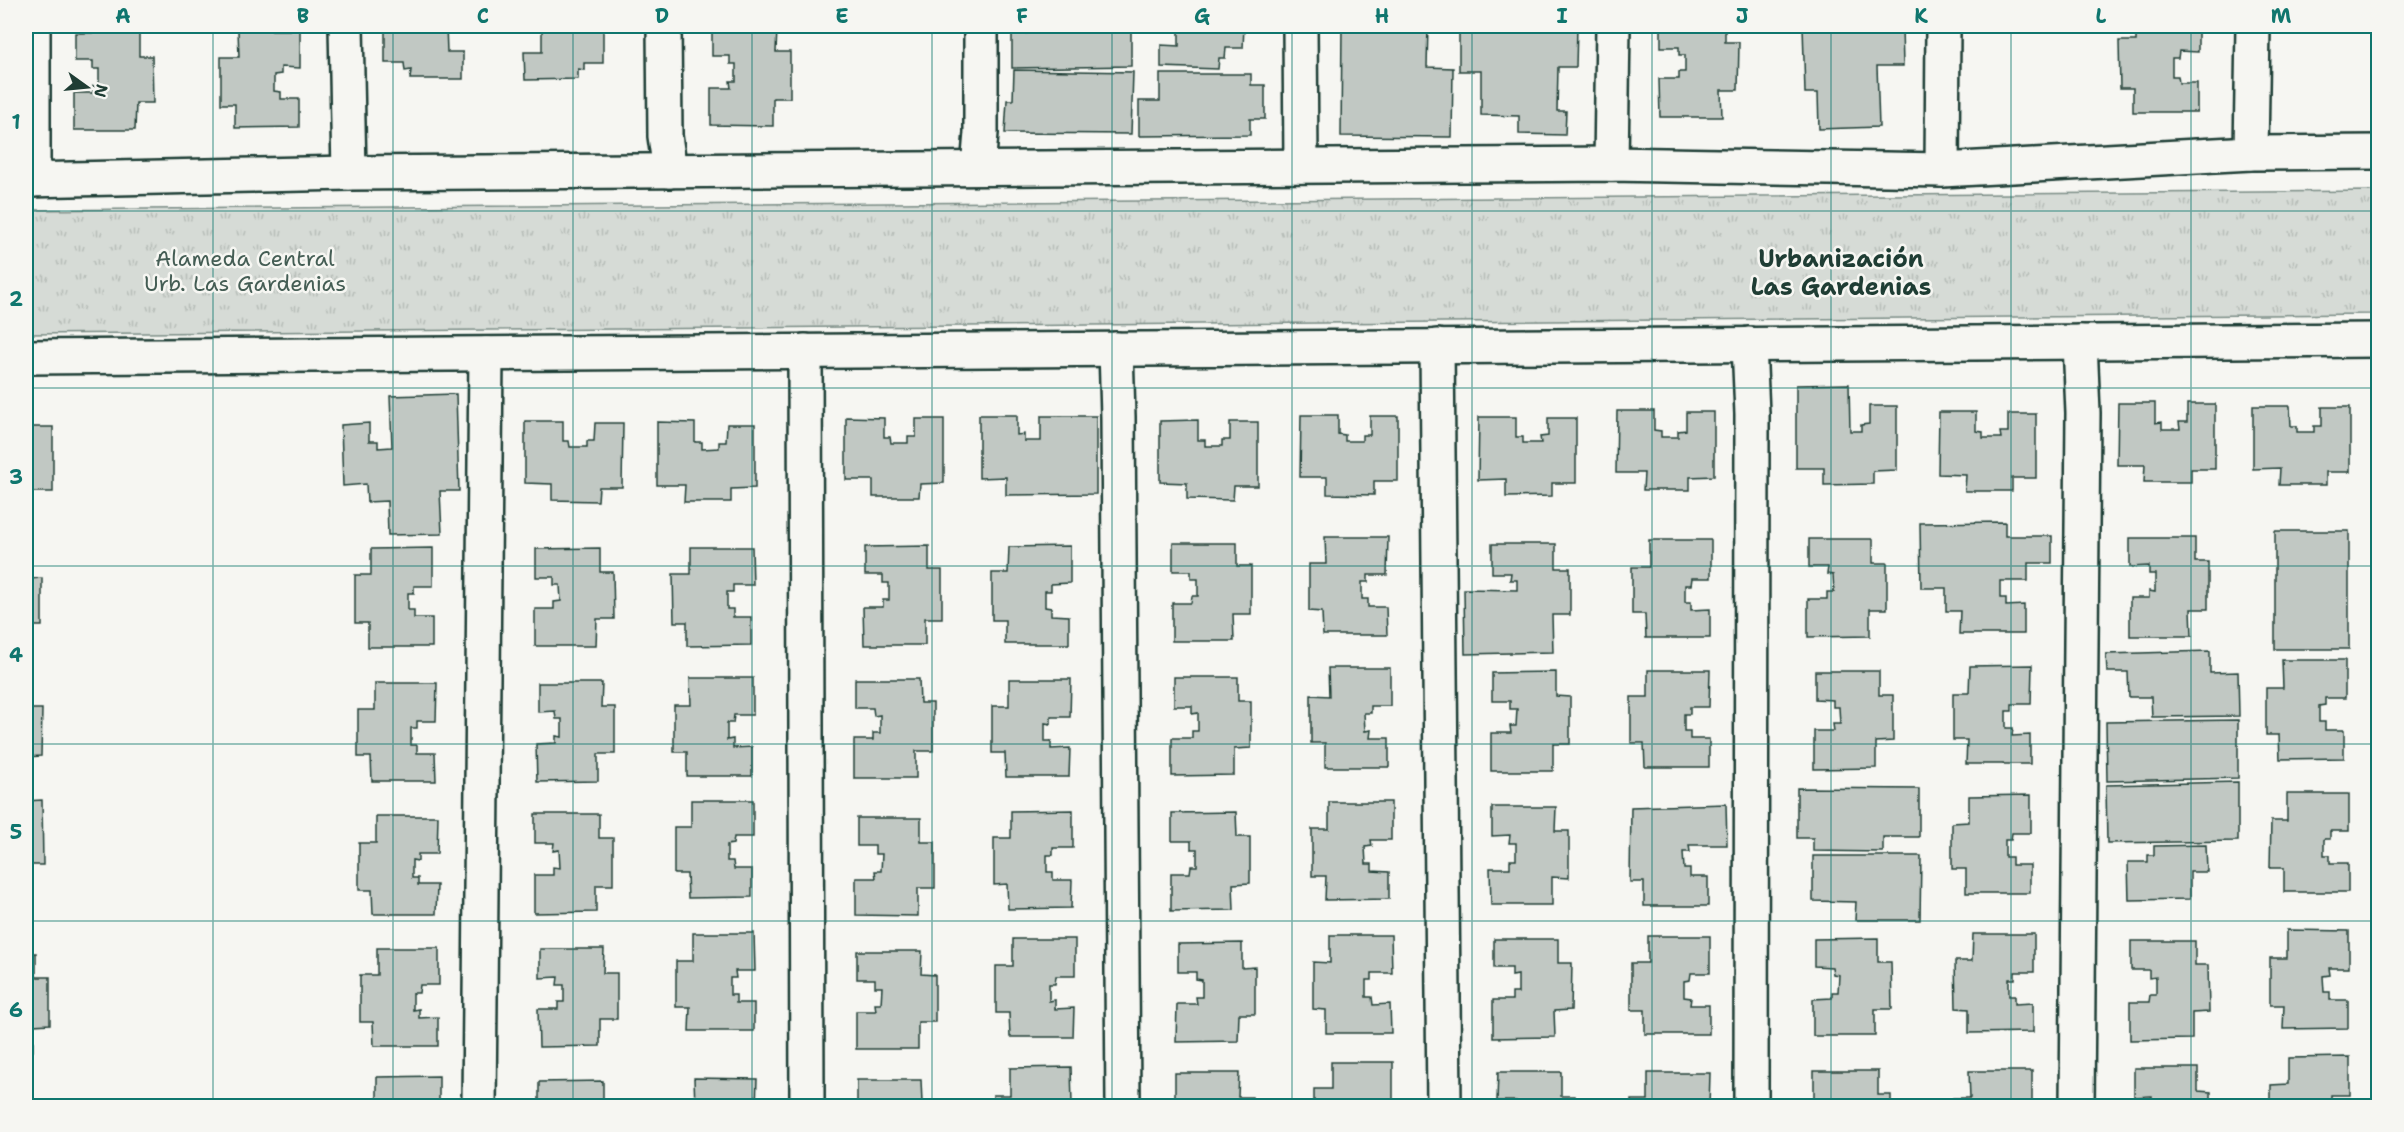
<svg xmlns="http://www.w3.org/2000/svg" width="2404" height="1132" viewBox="0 0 2404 1132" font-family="'Shantell Sans',sans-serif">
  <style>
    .grass { fill: url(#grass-tufts); stroke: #7a8c85; stroke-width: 1.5 }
    .building { fill: #c1c8c3; stroke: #1f3d34; stroke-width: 1.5 }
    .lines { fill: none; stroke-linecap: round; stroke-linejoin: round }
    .minor-casing { stroke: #1f3d34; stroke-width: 38 }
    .minor { stroke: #f6f6f2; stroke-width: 33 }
    .grid { fill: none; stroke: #0f766e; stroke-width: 1.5; stroke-opacity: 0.55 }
    .labels { text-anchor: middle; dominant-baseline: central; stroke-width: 5; stroke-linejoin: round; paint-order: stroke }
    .park-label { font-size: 22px; fill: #445d54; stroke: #f6f6f2 }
    .neighbourhood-label { font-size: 24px; font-weight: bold; fill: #1f3d34; stroke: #f6f6f2 }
    .neatline { fill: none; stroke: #0f766e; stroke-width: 2 }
    .grid-label { font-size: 20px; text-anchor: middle; font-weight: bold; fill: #0f766e }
  </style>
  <defs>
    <pattern id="grass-tufts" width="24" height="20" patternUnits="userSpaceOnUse" patternTransform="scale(1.5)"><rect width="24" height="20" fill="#d6dbd6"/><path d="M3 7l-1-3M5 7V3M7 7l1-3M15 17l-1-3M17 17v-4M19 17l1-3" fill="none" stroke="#b7bdb8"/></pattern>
  </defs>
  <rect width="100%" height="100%" fill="#f6f6f2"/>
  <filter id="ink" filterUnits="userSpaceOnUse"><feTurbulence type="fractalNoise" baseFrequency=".0167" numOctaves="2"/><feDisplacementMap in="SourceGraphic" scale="12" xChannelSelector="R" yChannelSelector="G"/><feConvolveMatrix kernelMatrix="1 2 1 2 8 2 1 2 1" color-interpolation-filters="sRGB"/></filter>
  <g filter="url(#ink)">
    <!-- grass -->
    <polygon class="grass" points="2378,191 2378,314 26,334 26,210"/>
    <!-- building -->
    <g class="building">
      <polygon points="385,26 446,26 447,52 463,52 463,79 410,79 411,70 405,71 404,63 385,63"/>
      <polygon points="542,26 603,26 603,63 584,63 584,70 578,69 578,79 525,80 524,52 542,52"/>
      <polygon points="1033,26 1085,26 1085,30 1103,29 1103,26 1131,26 1131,66 1012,68 1012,34 1034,33"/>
      <polygon points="1179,26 1244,26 1243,48 1226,48 1225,58 1219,58 1218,69 1161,67 1161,45 1179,46"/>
      <polygon points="1342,26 1428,26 1427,67 1453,68 1452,137 1341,136"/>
      <polygon points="1459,26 1577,26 1576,67 1558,67 1557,111 1566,111 1565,135 1519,134 1519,116 1481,115 1481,71 1459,71"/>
      <polygon points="1661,26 1725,26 1725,42 1739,42 1738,90 1721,90 1722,117 1660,117 1659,79 1679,79 1679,72 1685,72 1685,55 1679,55 1679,47 1661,47"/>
      <polygon points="1803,26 1882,26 1882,29 1902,28 1903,66 1877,66 1879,127 1819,129 1818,93 1805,93"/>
      <polygon points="2136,26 2198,26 2198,52 2179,51 2178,58 2172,58 2172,76 2178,76 2179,83 2197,83 2197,112 2133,112 2133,88 2120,88 2119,41 2136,41"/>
      <polygon points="712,28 777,28 776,52 790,52 790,98 773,98 773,126 711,125 711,88 731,88 730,81 736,81 736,64 730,64 730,56 712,56"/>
      <polygon points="238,30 300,30 300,68 281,67 281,74 274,75 274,91 281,92 281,99 299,99 299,127 235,128 235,104 221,104 221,57 239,57"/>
      <polygon points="139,32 139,56 152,56 153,103 136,103 135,130 74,130 74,93 93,93 93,86 99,86 99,69 93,69 93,61 75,61 75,33"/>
      <polygon points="1014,70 1133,72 1131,134 1005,133 1007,100 1013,100"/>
      <polygon points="1160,74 1251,74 1251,85 1265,85 1265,119 1250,119 1250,135 1139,136 1139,101 1160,101"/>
      <polygon points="1849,384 1850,431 1861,431 1861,425 1869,424 1869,406 1897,406 1897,470 1873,471 1873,484 1824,485 1824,468 1796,468 1796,385"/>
      <polygon points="456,394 459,491 440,491 442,534 388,535 387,501 367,502 366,484 343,486 341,425 369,423 369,441 378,441 378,448 392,447 390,396"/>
      <polygon points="2118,403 2155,403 2155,423 2162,422 2162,429 2180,429 2179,422 2187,422 2187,404 2215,404 2215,469 2191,469 2191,482 2144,482 2145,465 2117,465"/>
      <polygon points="2253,406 2290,406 2291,426 2297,426 2297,432 2314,432 2314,426 2322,426 2322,407 2350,407 2350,472 2326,472 2326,485 2279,485 2280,468 2253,469"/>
      <polygon points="1617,411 1654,411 1654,430 1661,431 1661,437 1678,437 1678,431 1686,430 1686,412 1714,412 1714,476 1690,477 1690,490 1643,490 1644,473 1616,473"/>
      <polygon points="1939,412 1976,412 1976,431 1983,432 1983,438 2001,438 2000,432 2008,432 2008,414 2036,414 2036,478 2012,478 2012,491 1965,491 1966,475 1938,474"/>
      <polygon points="979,415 1017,415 1017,435 1024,434 1024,441 1041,441 1041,416 1096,416 1096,494 1006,495 1006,477 979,478"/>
      <polygon points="1301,415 1338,415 1338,434 1345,435 1345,441 1362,441 1362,435 1370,435 1370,416 1398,416 1398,481 1374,481 1374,495 1327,494 1327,477 1300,477"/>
      <polygon points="846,417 884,418 884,437 890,437 891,443 908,443 908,437 916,437 916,419 944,419 944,483 920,484 919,497 873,497 873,480 846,480"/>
      <polygon points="1479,417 1516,417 1516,437 1523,437 1523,443 1541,443 1540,437 1548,436 1548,418 1576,418 1576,483 1552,483 1552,496 1506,497 1506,479 1478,480"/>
      <polygon points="1198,420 1198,440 1205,440 1205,446 1222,446 1222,440 1230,440 1230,422 1258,422 1258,486 1234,486 1233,500 1187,499 1187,483 1160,482 1160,421"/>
      <polygon points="525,421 563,421 563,441 569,441 570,447 587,447 587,441 594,441 595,423 623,423 622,487 599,487 598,501 552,500 552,484 525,483"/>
      <polygon points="657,422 695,423 695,442 702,442 702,449 719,448 719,442 726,442 727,424 755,424 755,488 731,489 731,502 684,502 685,485 657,485"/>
      <polygon points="26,427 53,427 53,492 29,492 29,505 26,505"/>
      <polygon points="2005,522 2005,536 2052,536 2052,563 2028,563 2028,581 2000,581 2000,598 2006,598 2006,606 2024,605 2024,634 1959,634 1960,611 1946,611 1946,588 1921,588 1920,523"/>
      <rect x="2275" y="531" width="74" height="118"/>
      <polygon points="1325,537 1388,537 1387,575 1368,575 1368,582 1362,582 1362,599 1368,599 1368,607 1386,607 1387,635 1323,635 1322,612 1309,611 1309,564 1326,564"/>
      <polygon points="2130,538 2195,538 2195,562 2208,562 2208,609 2191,609 2192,636 2130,636 2130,598 2149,598 2149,591 2155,592 2155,574 2149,574 2149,566 2130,567"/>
      <polygon points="1809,539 1873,539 1873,563 1887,563 1887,609 1870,609 1870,636 1808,637 1808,599 1827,599 1827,592 1834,592 1833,575 1827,574 1828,567 1809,567"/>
      <polygon points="1649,540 1711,540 1711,578 1692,578 1691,585 1685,585 1685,602 1691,602 1691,610 1710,609 1710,638 1646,638 1645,614 1632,614 1632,567 1649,567"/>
      <polygon points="1173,543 1237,543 1237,566 1251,566 1251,614 1233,614 1234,641 1172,641 1172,603 1191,603 1192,596 1198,596 1198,579 1191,579 1191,571 1173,571"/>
      <polygon points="1492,544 1556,544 1556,568 1570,568 1570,615 1552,615 1553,652 1465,654 1464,589 1517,590 1517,580 1510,580 1511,573 1492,573"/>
      <polygon points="929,546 929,570 942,570 942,618 925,618 925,645 864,645 863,607 883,607 883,600 889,600 889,583 883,583 883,575 865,575 865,547"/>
      <polygon points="1070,546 1070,583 1051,584 1051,591 1045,591 1045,607 1051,608 1051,615 1069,616 1069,644 1005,644 1005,620 992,620 992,573 1008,573 1009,547"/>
      <polygon points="691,547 752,547 753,585 733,585 733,592 727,592 727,609 733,609 733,617 751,617 751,645 687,646 687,622 674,622 673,574 691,574"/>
      <polygon points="433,548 433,586 414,586 414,593 408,593 408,610 414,610 414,618 432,618 432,647 368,647 368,623 355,623 355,575 371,575 371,549"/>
      <polygon points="600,548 600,572 613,572 614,619 597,619 596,646 535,646 535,609 554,609 554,602 561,601 560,585 554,585 554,577 536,577 536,549"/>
      <polygon points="26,554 29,554 29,579 42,578 42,626 26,626"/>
      <polygon points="2210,651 2210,673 2238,672 2239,716 2152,717 2151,697 2129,697 2128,672 2107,672 2106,654"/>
      <polygon points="2282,660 2345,660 2345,698 2325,698 2325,705 2319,706 2319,722 2325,722 2325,730 2344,730 2344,758 2280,759 2279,735 2266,735 2266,688 2283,688"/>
      <polygon points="2032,665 2031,704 2012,704 2012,711 2006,711 2006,728 2013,728 2012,736 2030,735 2030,764 1966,764 1967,740 1953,740 1953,693 1969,693 1970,666"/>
      <polygon points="1328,668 1390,668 1390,706 1371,706 1371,713 1364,713 1365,731 1371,730 1370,738 1389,738 1389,767 1325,767 1325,743 1311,743 1311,695 1329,696"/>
      <polygon points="1648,670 1710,670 1709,707 1690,707 1690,714 1684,714 1684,731 1690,731 1690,739 1709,739 1709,767 1645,767 1644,743 1631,743 1631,697 1648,697"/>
      <polygon points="1815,671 1879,671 1879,695 1893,695 1893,741 1876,742 1876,768 1814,769 1814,731 1834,731 1833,724 1840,724 1839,707 1833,707 1833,700 1815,699"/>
      <polygon points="1556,672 1556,696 1570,697 1570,744 1553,744 1553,771 1491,771 1491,733 1511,733 1510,726 1516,726 1517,709 1510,709 1510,701 1492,701 1492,673"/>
      <polygon points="1174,677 1238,677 1238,701 1251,701 1251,748 1234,749 1234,775 1172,776 1172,738 1192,738 1192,731 1198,731 1198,713 1192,714 1192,706 1174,706"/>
      <polygon points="690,678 753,678 753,715 734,715 733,723 727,723 727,740 733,739 733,748 752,747 752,776 687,776 687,752 674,752 674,705 691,705"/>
      <polygon points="855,679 919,679 920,703 933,703 933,751 916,751 916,778 854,778 854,740 873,740 873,733 880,733 880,715 874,716 873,708 855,708"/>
      <polygon points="1009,679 1071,679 1070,717 1051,717 1051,724 1045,723 1045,741 1051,741 1051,749 1070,748 1069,777 1006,777 1005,753 992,753 992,706 1009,706"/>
      <polygon points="375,683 437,683 436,721 417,721 417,728 411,728 411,745 417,745 417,753 435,753 436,781 372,781 371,757 358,757 358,710 375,710"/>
      <polygon points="538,683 602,683 601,707 615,707 615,754 598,754 598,781 537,782 536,744 556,743 556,736 562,737 562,719 556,719 555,711 538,712"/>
      <polygon points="26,685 28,685 28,709 42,709 41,756 26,757"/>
      <polygon points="2238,720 2238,778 2107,781 2106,722"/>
      <polygon points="2238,782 2238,841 2107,843 2106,785"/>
      <polygon points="1797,788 1919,789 1919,837 1883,837 1883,852 1813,851 1813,838 1797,838"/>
      <polygon points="2287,794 2349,794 2349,831 2330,831 2330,839 2324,839 2324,855 2330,855 2330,863 2348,863 2348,892 2284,892 2284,868 2270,868 2271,821 2287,821"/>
      <polygon points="2031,795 2031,833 2012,833 2011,840 2005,840 2005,857 2012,857 2012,865 2030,865 2030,893 1966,893 1966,869 1952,869 1952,823 1969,822 1969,796"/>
      <polygon points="42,800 43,865 26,865 26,801"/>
      <polygon points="691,800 753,800 753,837 734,837 733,844 727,845 727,861 733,861 734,869 752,869 752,897 688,898 687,874 674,874 674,827 691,827"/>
      <polygon points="1329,802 1391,802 1391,840 1371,840 1372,846 1365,847 1366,864 1372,864 1372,871 1389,872 1389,899 1325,900 1326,876 1312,876 1312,829 1329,829"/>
      <polygon points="1726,804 1727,845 1689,845 1690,852 1683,852 1684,869 1690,869 1690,877 1708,877 1708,906 1644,906 1644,882 1630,882 1631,807"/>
      <polygon points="1492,807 1556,807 1555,831 1569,831 1569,878 1552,877 1552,905 1491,905 1490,868 1510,868 1510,860 1516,860 1516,843 1509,843 1510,835 1492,836"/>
      <polygon points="1073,810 1073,848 1053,848 1053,855 1047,855 1047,872 1053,872 1053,880 1072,880 1071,908 1008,909 1007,884 994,885 994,838 1011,838 1011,811"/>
      <polygon points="1236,812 1237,837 1250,837 1250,883 1233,884 1234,910 1171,911 1171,873 1190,873 1191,866 1197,866 1197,849 1191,849 1191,841 1172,841 1172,813"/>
      <polygon points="535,814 599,814 599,838 613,838 613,885 596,885 596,912 534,913 534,875 553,875 553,867 560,868 559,850 553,851 554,843 535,843"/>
      <polygon points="376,816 438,816 437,854 418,854 418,861 412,860 412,878 418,878 418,885 437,885 436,914 373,914 372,890 359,890 359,843 376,843"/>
      <polygon points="857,818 921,818 921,842 935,842 935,888 918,888 918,916 856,915 856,878 876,878 875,871 881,871 882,854 875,854 875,846 857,846"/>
      <polygon points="2206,845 2207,872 2190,872 2190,899 2129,900 2128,862 2148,862 2148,855 2154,855 2154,846"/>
      <polygon points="1813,856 1921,856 1920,920 1855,920 1856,902 1813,901"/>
      <polygon points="2287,930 2349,931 2349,968 2329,968 2330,975 2323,976 2324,992 2330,992 2330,1000 2348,1000 2348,1028 2283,1029 2284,1005 2270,1005 2270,958 2287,958"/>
      <polygon points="693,933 754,933 755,971 735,971 736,978 730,978 730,995 736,995 736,1003 754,1003 754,1031 689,1031 690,1007 676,1007 676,961 693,961"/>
      <polygon points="1973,934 2034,934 2034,972 2015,972 2015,979 2009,979 2009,996 2015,996 2015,1004 2033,1003 2033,1032 1969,1033 1969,1009 1956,1008 1955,961 1972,961"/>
      <polygon points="1330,935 1391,935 1392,973 1372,973 1372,980 1366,980 1366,997 1372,997 1373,1005 1390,1004 1391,1033 1326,1033 1326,1010 1313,1009 1313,962 1330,963"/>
      <polygon points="1648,936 1710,936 1710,973 1691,973 1690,980 1684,981 1684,997 1691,998 1690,1005 1709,1005 1709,1034 1645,1034 1645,1010 1631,1010 1631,963 1648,963"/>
      <polygon points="1878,938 1878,962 1891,962 1892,1009 1875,1009 1875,1036 1813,1036 1813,999 1832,998 1832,992 1838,992 1839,975 1833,974 1832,967 1814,966 1814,939"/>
      <polygon points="1013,939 1075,939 1075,976 1056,976 1055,984 1049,984 1049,1001 1055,1000 1055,1009 1074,1008 1073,1037 1010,1037 1009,1013 996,1013 996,966 1013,966"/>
      <polygon points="1494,939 1558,939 1558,963 1572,963 1571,1010 1554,1011 1555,1037 1493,1038 1493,1000 1512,1000 1512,993 1518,993 1518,975 1512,976 1512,968 1494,968"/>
      <polygon points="2131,941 2195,941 2195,965 2208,965 2209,1012 2192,1013 2192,1039 2130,1040 2130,1002 2149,1002 2150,995 2156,995 2156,977 2149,978 2149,970 2131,970"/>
      <polygon points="1242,943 1242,968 1255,967 1255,1014 1239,1014 1238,1041 1176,1042 1177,1004 1197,1004 1196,997 1202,997 1202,980 1196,979 1196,972 1178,972 1178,944"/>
      <polygon points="377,948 439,948 439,985 420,985 419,993 413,993 413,1010 419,1009 419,1018 438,1017 438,1046 374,1046 373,1022 360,1022 360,975 377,975"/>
      <polygon points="540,949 604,949 603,973 617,973 617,1019 600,1019 600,1046 539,1047 538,1009 558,1009 558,1002 564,1002 564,985 557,985 558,977 540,978"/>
      <polygon points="857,951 922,951 921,974 935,975 935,1022 918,1022 918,1049 856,1049 856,1011 876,1011 875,1004 881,1004 882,987 875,987 875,979 857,979"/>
      <polygon points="26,953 36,953 36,977 50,977 50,1024 33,1025 33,1051 26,1051"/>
      <polygon points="2350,1057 2350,1095 2331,1095 2331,1103 2324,1102 2324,1106 2271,1106 2271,1085 2288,1084 2288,1058"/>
      <polygon points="1331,1062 1393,1062 1393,1100 1374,1100 1373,1106 1314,1106 1314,1089 1331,1089"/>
      <polygon points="1071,1067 1072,1105 993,1106 993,1095 1010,1095 1010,1068"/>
      <polygon points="2134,1068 2198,1068 2198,1091 2211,1092 2211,1106 2158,1106 2158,1104 2152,1104 2152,1096 2134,1097"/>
      <polygon points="1814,1071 1878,1071 1878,1095 1891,1095 1891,1106 1832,1106 1832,1099 1814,1100"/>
      <polygon points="1969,1071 2032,1071 2032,1106 1953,1106 1953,1098 1970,1098"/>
      <polygon points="1498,1072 1561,1072 1561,1096 1575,1096 1575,1106 1515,1106 1516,1101 1497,1101"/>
      <polygon points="1175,1073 1239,1073 1238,1097 1252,1097 1252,1106 1193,1106 1193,1102 1175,1102"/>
      <polygon points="1648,1073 1710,1073 1709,1106 1631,1106 1631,1100 1648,1100"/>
      <polygon points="439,1076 439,1106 360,1106 360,1104 377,1104 377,1077"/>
      <polygon points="694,1078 757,1079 756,1106 678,1106 695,1106"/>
      <polygon points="857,1080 921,1080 922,1103 935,1104 935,1106 857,1106"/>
      <polygon points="603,1081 603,1105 616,1106 539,1106 539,1082"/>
      <rect x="26" y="1085" width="6" height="21"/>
    </g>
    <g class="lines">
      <defs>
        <g id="minor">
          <polyline points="33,26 33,180"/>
          <polyline points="346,26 349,173"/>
          <polyline points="664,26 665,136 670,171"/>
          <polyline points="1300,26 1301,166"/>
          <polyline points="2251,153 2253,26"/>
          <polyline points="1611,164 1613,26"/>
          <polyline points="978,168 981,133 981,26"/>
          <polyline points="1942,170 1943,26"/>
          <polyline points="26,180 349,173 1611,164 1942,170 2251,153 2378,152"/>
          <polyline points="1749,344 1752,414 1751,1106"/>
          <polyline points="1437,346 1444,1106"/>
          <polyline points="1116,349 1118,417 1123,1106"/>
          <polyline points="805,351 807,1106"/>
          <polyline points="26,357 2378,340"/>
          <polyline points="479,1106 486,354"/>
          <polyline points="2077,1106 2083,413 2080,342"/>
        </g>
      </defs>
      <!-- minor casing -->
      <use href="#minor" class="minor-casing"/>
      <!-- minor -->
      <use href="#minor" class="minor"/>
    </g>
  </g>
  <!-- grid -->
  <path class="grid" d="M213,26V1106M393,26V1106M573,26V1106M752,26V1106M932,26V1106M1112,26V1106M1292,26V1106M1472,26V1106M1652,26V1106M1831,26V1106M2011,26V1106M2191,26V1106M26,211H2378M26,388H2378M26,566H2378M26,744H2378M26,921H2378"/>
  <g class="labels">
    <!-- park labels -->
    <g class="park-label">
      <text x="245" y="258">Alameda Central<tspan x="245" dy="25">Urb. Las Gardenias</tspan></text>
    </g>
    <!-- neighbourhood labels -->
    <g class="neighbourhood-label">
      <text x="1841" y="259">Urbanización<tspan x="1841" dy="28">Las Gardenias</tspan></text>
    </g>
  </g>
  <!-- margin -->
  <rect width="2404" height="1132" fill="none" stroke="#f6f6f2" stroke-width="66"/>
  <!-- north arrow -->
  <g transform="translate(87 87) rotate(105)" stroke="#f6f6f2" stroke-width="4.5" paint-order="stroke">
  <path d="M0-4.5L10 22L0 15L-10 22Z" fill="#1f3d34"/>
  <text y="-9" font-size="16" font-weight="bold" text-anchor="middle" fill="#1f3d34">N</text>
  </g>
  <rect x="33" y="33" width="2338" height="1066" class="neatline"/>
  <g class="grid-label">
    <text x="123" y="23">A</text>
    <text x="303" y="23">B</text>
    <text x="483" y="23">C</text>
    <text x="662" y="23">D</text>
    <text x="842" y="23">E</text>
    <text x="1022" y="23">F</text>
    <text x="1202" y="23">G</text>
    <text x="1382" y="23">H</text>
    <text x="1562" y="23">I</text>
    <text x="1742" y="23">J</text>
    <text x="1921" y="23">K</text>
    <text x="2101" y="23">L</text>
    <text x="2281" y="23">M</text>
    <text x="16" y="129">1</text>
    <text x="16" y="306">2</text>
    <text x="16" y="484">3</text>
    <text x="16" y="662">4</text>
    <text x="16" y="839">5</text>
    <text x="16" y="1017">6</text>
  </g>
</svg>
